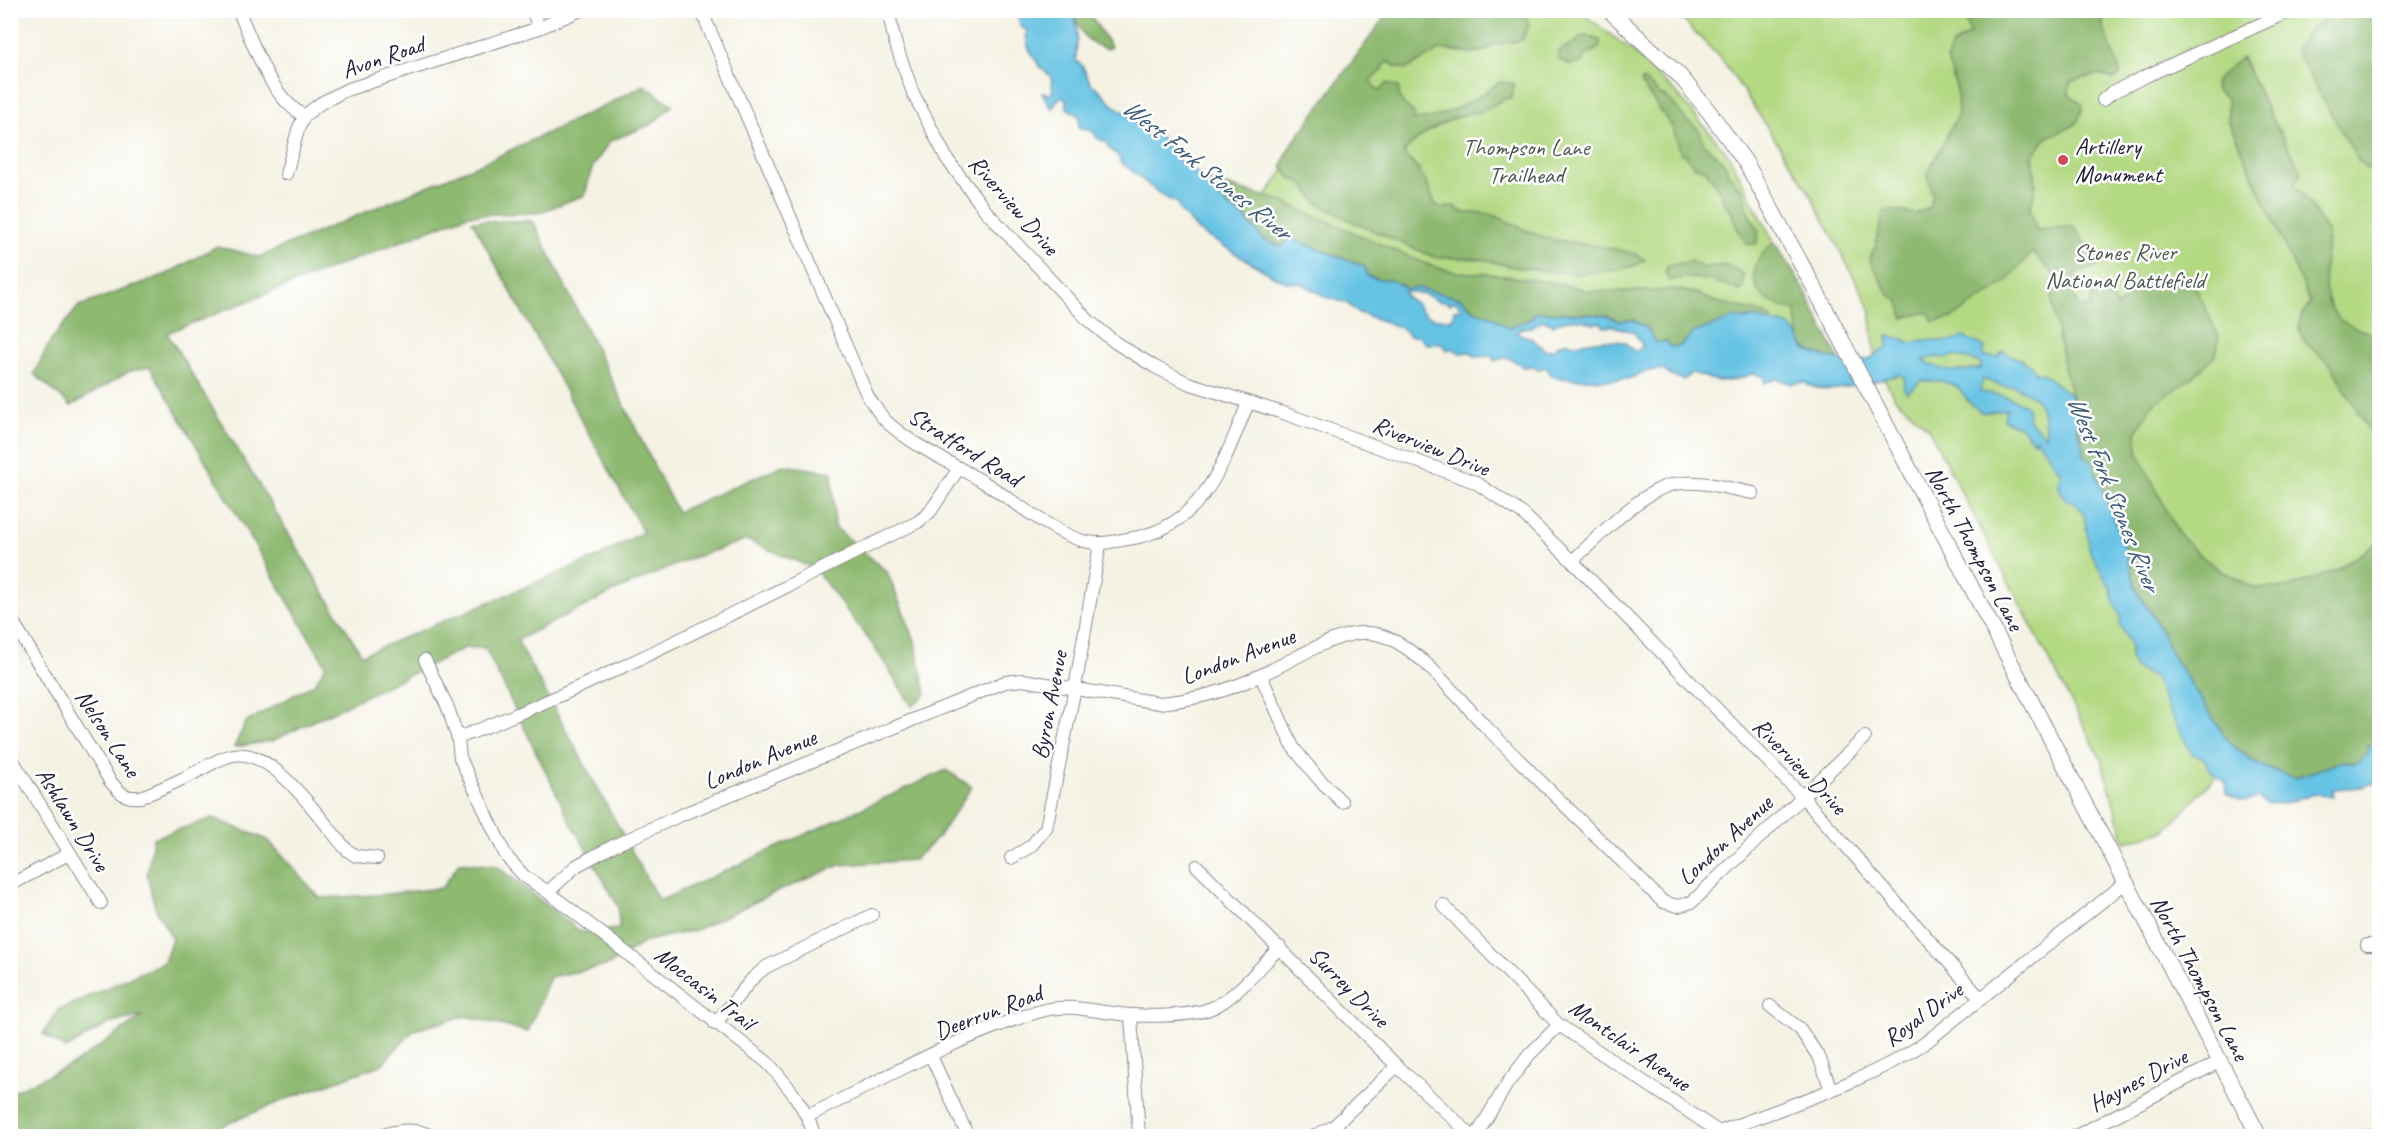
<svg xmlns="http://www.w3.org/2000/svg" width="2390" height="1147" viewBox="0 0 2390 1147" font-family="Caveat,sans-serif">
  <style>
    .green { fill: #b3d983; stroke: #6a7e5f; stroke-width: 1.5 }
    .forest { fill: #8eb971; stroke: #586e56; stroke-width: 1.5 }
    .water { fill: #66c3e4; stroke: #447290; stroke-width: 1.5; fill-rule: evenodd }
    .lines { fill: none; stroke-linecap: round; stroke-linejoin: round }
    .minor-casing { stroke: #8b8a8f; stroke-width: 14 }
    .major-casing { stroke: #8b8a8f; stroke-width: 17 }
    .minor { stroke: #fff; stroke-width: 12 }
    .major { stroke: #fff; stroke-width: 15 }
    .poi-dot { fill: #d1495b; stroke: #fff; stroke-width: 2 }
    .labels { text-anchor: middle; dominant-baseline: central; stroke-width: 5; stroke-linejoin: round; paint-order: stroke }
    .street-label { font-size: 24px; fill: #22223b; stroke: #fff }
    .poi-label { font-size: 24px; fill: #22223b; stroke: #fff; text-anchor: start }
    .park-label { font-size: 24px; fill: #4e5951; stroke: #fff }
    .water-label { font-size: 26px; font-style: italic; fill: #3a5a76; stroke: #fff }
  </style>
  <rect width="100%" height="100%" fill="#fff"/>
  <filter id="ink" filterUnits="userSpaceOnUse"><feTurbulence type="fractalNoise" baseFrequency=".0167" numOctaves="2"/><feDisplacementMap in="SourceGraphic" scale="12" xChannelSelector="R" yChannelSelector="G"/><feConvolveMatrix kernelMatrix="1 2 1 2 8 2 1 2 1" color-interpolation-filters="sRGB"/></filter>
  <filter id="wash" filterUnits="userSpaceOnUse"><feTurbulence type="fractalNoise" baseFrequency=".008" numOctaves="4" result="noise"/><feDisplacementMap in="SourceGraphic" scale="24" xChannelSelector="R" yChannelSelector="G"/><feGaussianBlur stdDeviation="1.35" result="paint"/><feColorMatrix in="noise" values="0 0 0 0 0 0 0 0 0 0 0 0 0 0 0 0 0 1.4 0 .05"/><feComposite in="paint" operator="in"/></filter>
  <g filter="url(#wash)">
    <rect width="100%" height="100%" fill="#f4f2e3"/>
    <!-- green -->
    <g class="green">
      <polygon points="1393,11 1579,11 1631,50 1677,94 1728,154 1774,242 1805,291 1830,358 1805,349 1797,334 1781,323 1770,323 1756,317 1744,320 1680,346 1656,343 1607,316 1536,312 1531,319 1508,328 1493,317 1474,310 1462,299 1418,288 1406,289 1346,258 1291,238 1282,247 1263,239 1248,222"/>
      <polygon points="1674,11 2379,11 2379,753 2286,773 2234,757 2166,830 2125,842 2101,759 1928,428 1894,397 1875,361 1870,308 1808,190 1746,95 1721,59"/>
    </g>
    <!-- forest -->
    <g class="forest">
      <path d="M1390,10L1524,11L1529,25L1522,40L1494,45L1485,51L1470,53L1441,49L1407,69L1397,67L1389,62L1384,65L1382,71L1371,80L1375,88L1381,90L1387,83L1399,87C1397,102 1406,105 1415,114L1412,120C1443,119 1474,101 1499,82L1514,84L1512,97C1498,99 1494,107 1483,111C1477,113 1470,112 1464,115C1442,122 1420,135 1404,152C1407,160 1411,161 1416,167C1423,175 1432,194 1435,204L1442,208L1455,206C1465,218 1472,211 1485,213C1508,218 1527,234 1550,239C1572,244 1631,247 1645,260L1636,265L1618,270L1570,274L1513,267L1481,259L1434,257L1355,223L1317,203L1302,183L1290,178L1282,166L1289,148Z"/>
      <path d="M1073,11H1088L1111,47L1107,49C1084,42 1081,33 1073,11Z"/>
      <path d="M1963,11H2109L2102,23L2121,75L2114,80L2100,74L2070,82L2069,94L2083,105C2080,129 2067,128 2050,136C2043,139 2038,149 2033,155L2036,185L2030,209L2037,230L2074,226L2098,266L2077,273L2071,292L2080,308L2091,307V298L2104,286L2117,307L2140,287L2183,272L2196,288L2219,337L2216,355L2192,378L2151,406L2136,434L2139,455L2177,531L2196,552L2219,569L2254,588H2287L2336,570L2379,542V745L2378,744L2356,764L2344,761L2294,778L2256,764L2228,741L2173,657L2159,627L2136,589L2121,535L2090,460L2084,456C2083,443 2076,432 2078,420L2063,363L2052,300L2056,277L2033,252L2004,284L1952,318L1933,322L1928,312L1903,318L1900,302L1888,294L1869,258L1876,246L1883,212L1891,210L1916,214L1930,207L1933,196L1927,173L1958,115L1957,90L1947,59L1952,45L1970,34Z"/>
      <polygon points="2356,11 2379,11 2379,175 2373,174 2358,160 2295,50 2311,27 2335,16"/>
      <polygon points="1587,36 1600,40 1600,47 1585,56 1582,62 1571,65 1557,59 1560,50 1578,41 1580,37"/>
      <path d="M2242,57L2267,109L2302,172L2294,184L2310,204L2329,235C2323,259 2319,307 2344,322C2354,329 2368,332 2379,336V449L2332,367C2322,354 2298,344 2299,325C2299,318 2306,309 2310,302L2228,120V100L2216,91L2214,82Z"/>
      <path d="M1643,80L1656,90L1659,95C1672,97 1678,111 1686,120C1691,124 1697,126 1700,132C1703,137 1702,141 1705,145C1714,154 1727,161 1728,174L1733,176L1735,183L1743,191L1748,213L1759,230L1757,243L1747,245L1736,226L1730,208L1725,205L1721,194L1706,170L1693,166L1686,154H1681L1673,128L1645,89L1641,83Z"/>
      <polygon points="644,85 673,105 652,124 610,141 592,168 585,195 538,213 468,215 167,333 362,655 600,556 643,532 472,221 533,221 677,512 783,465 832,472 835,527 887,572 914,638 926,694 912,706 873,645 815,569 746,540 689,559 617,590 517,640 659,901 946,770 972,787 938,837 914,860 840,865 774,893 696,930 646,941 609,965 550,977 528,1032 465,1016 414,1030 381,1065 289,1098 198,1136 11,1136 10,1093 75,1063 143,1016 110,1023 66,1049 43,1034 58,1010 164,962 172,938 156,910 147,876 153,838 213,818 268,840 320,898 377,895 442,888 460,862 497,866 581,932 619,929 618,906 570,821 485,648 465,648 272,741 234,747 246,722 314,684 326,666 150,367 130,371 71,406 34,374 51,340 79,306 167,274 217,246 259,257 494,158 606,105"/>
      <path d="M1207,180L1281,201L1431,266L1457,272L1491,274L1568,285L1587,291H1653L1673,289L1696,293L1713,301L1755,311L1772,317L1770,323L1756,317L1750,318L1695,332L1680,346L1670,347L1666,341L1656,343L1647,328L1633,320L1619,321L1607,316L1586,314L1536,312L1531,319L1508,328L1493,317L1474,310L1462,299L1418,288L1406,289C1394,277 1382,282 1367,276L1365,267L1291,238L1282,247L1263,239L1244,216L1227,206Z"/>
      <path d="M1774,242L1805,291L1839,360C1803,351 1798,350 1796,311C1785,308 1774,305 1765,298C1744,280 1757,256 1774,242Z"/>
      <path d="M1691,261L1703,268C1723,265 1726,262 1744,275L1743,289L1740,291C1720,282 1689,273 1669,281L1665,273L1667,266Z"/>
    </g>
    <!-- water -->
    <path class="water" d="M1012,11H1073C1080,31 1076,42 1076,61L1082,65L1091,84C1107,92 1110,109 1129,113L1131,118L1146,134L1161,137C1166,149 1178,155 1183,167L1191,169L1207,180L1227,206L1244,217L1263,239L1282,247L1290,238L1365,267L1367,276C1383,282 1392,276 1406,289L1418,288L1462,299L1474,311L1493,317L1508,328L1531,319L1536,312L1586,314L1607,316L1619,321L1633,320L1647,328L1656,343L1666,341L1670,347L1680,346L1695,332L1737,317L1744,320L1756,317L1770,323H1781L1789,326L1797,334L1805,349L1815,354L1839,360H1867L1888,347L1887,336L1903,339L1911,343C1930,335 1949,347 1963,337L1985,347L1983,356L1998,357L2003,351L2031,365L2036,374L2042,373L2070,394L2078,420L2077,427L2083,445L2084,456L2090,460L2121,535L2136,589L2159,627L2173,657L2228,741L2256,764L2294,778L2344,761L2356,764L2367,754V747L2378,744L2379,785L2372,783L2364,787L2333,789L2334,797C2329,797 2324,794 2320,794C2297,793 2279,815 2258,798C2246,803 2237,801 2227,793L2226,782C2214,777 2209,770 2204,758L2192,754L2164,701L2155,678L2135,668L2130,657V646L2120,624L2121,617L2114,603L2111,589L2090,552L2084,514L2075,502L2067,501C2060,492 2056,484 2061,473L2036,438L2034,442L2021,427L2004,420L2006,409L1982,413L1969,402L1958,387L1942,381H1921L1907,393L1903,387L1905,379L1900,374C1888,378 1876,381 1863,384C1838,389 1827,395 1803,382L1792,384L1777,379L1764,383L1765,378L1754,373C1741,379 1724,384 1710,379C1702,376 1700,374 1691,373L1684,380L1671,376L1664,369L1648,371L1628,379L1610,380L1556,378L1550,374L1548,369L1543,367L1538,370L1532,366L1523,367C1512,358 1506,355 1494,361L1492,356L1474,357L1471,352L1459,353L1452,348L1447,350L1441,343L1427,344L1418,336H1410L1399,327L1357,312L1347,303L1326,297L1303,284L1287,282L1275,277L1198,231C1190,218 1180,217 1177,202C1162,201 1134,170 1120,162V158L1109,148L1106,142L1097,138L1093,131L1079,128V116L1067,108V101L1062,97L1058,99L1052,109L1042,93L1050,94L1053,91L1051,77L1040,67L1028,47L1026,34L1027,31L1020,26L1018,15ZM1404,292C1416,291 1429,295 1439,302L1444,301L1449,304L1455,301L1462,309L1454,310V315L1451,320L1429,317L1420,310L1416,303L1405,296ZM1543,320L1553,325C1564,318 1582,318 1593,324L1600,322L1604,327L1613,326L1634,332L1643,346L1635,352L1624,342L1603,340L1575,344L1567,342L1558,345L1555,349L1545,350L1531,338L1517,333L1521,328L1531,327ZM1954,355L1981,363V369C1970,368 1966,371 1957,371C1945,371 1932,366 1923,360L1936,357L1949,358ZM1983,379L2004,387L2014,386L2036,398L2044,417L2046,436L2029,420L2028,407C2013,397 1997,394 1980,392Z"/>
  </g>
  <g filter="url(#ink)">
    <g class="lines">
      <defs>
        <g id="minor">
          <path d="M238,10C255,46 269,96 304,116L321,103L346,90L539,28L581,10"/>
          <polyline points="532,10 539,28"/>
          <path d="M701,10L868,397C875,406 880,416 888,423C916,448 953,463 985,483C1014,501 1051,531 1083,541C1099,545 1113,542 1128,539C1203,528 1223,464 1248,403"/>
          <polyline points="888,10 895,42 913,93 947,159 985,210 1089,321 1116,343 1155,367 1188,383 1286,414 1475,482 1523,514 1572,561 1802,796 1981,999"/>
          <polyline points="2103,100 2111,93 2146,76 2292,10"/>
          <polyline points="286,174 298,130 304,116"/>
          <path d="M1572,561C1598,538 1641,490 1675,484C1699,479 1729,489 1753,493"/>
          <path d="M10,617L110,781C120,793 125,799 141,797C161,789 181,780 200,770C209,765 219,759 229,756C272,742 322,823 347,850L356,856L377,858"/>
          <path d="M425,660L448,708L458,739L460,758L506,856L524,876L548,892L768,1063C790,1088 804,1105 815,1136"/>
          <polyline points="1261,676 1293,747 1317,777 1342,802"/>
          <path d="M458,738C616,677 765,595 918,522L930,512L959,468"/>
          <polyline points="10,756 101,903"/>
          <polyline points="1011,858 1031,846 1046,828 1075,688 1100,544"/>
          <polyline points="1197,866 1397,1066 1472,1136"/>
          <polyline points="10,885 70,853"/>
          <path d="M548,892L576,866L613,846L681,815L1005,682L1023,680L1159,703C1195,700 1231,690 1263,674C1294,660 1325,638 1359,633C1383,630 1405,646 1423,661C1445,681 1465,705 1486,727C1544,786 1604,843 1663,902L1678,906L1692,902L1865,737"/>
          <polyline points="1443,905 1559,1025 1719,1132 1721,1136"/>
          <polyline points="2367,945 2380,945"/>
          <polyline points="1770,1006 1800,1029 1820,1059 1831,1090"/>
          <polyline points="1131,1016 1139,1136"/>
          <polyline points="715,1024 753,978 766,967 872,915"/>
          <polyline points="931,1056 968,1136"/>
          <path d="M808,1116C883,1079 960,1035 1041,1011C1064,1004 1088,1010 1113,1013C1138,1017 1194,1018 1216,1006C1240,993 1260,967 1280,947"/>
          <path d="M1719,1132C1788,1105 1862,1084 1925,1043L2125,883"/>
          <path d="M380,1136C397,1130 415,1127 431,1136"/>
          <polyline points="1314,1136 1333,1127 1397,1066"/>
          <polyline points="1476,1136 1507,1084 1529,1055 1559,1025"/>
          <polyline points="2076,1136 2219,1062"/>
          <polyline points="2368,1136 2380,1134"/>
        </g>
        <polyline id="major" points="1609,10 1680,76 1710,113 1746,163 1816,291 2259,1136"/>
      </defs>
      <!-- minor casing -->
      <use href="#minor" class="minor-casing"/>
      <!-- major casing -->
      <use href="#major" class="major-casing"/>
      <!-- minor -->
      <use href="#minor" class="minor"/>
      <!-- major -->
      <use href="#major" class="major"/>
    </g>
  </g>
  <!-- markers -->
  <circle class="poi-dot" cx="2063" cy="160" r="6"/>
  <g class="labels">
    <!-- street labels -->
    <g class="street-label">
      <text transform="translate(383 57) rotate(-19)">Avon Road</text>
      <text transform="translate(1014 205) rotate(49)">Riverview Drive</text>
      <text transform="translate(1431 446) rotate(22)">Riverview Drive</text>
      <text transform="translate(965 447) rotate(32)">Stratford Road</text>
      <text transform="translate(1975 548) rotate(62)">North Thompson Lane</text>
      <text transform="translate(1238 656) rotate(-21)">London Avenue</text>
      <text transform="translate(1049 705) rotate(-79)">Byron Avenue</text>
      <text transform="translate(108 733) rotate(57)">Nelson Lane</text>
      <text transform="translate(760 759) rotate(-23)">London Avenue</text>
      <text transform="translate(1800 766) rotate(46)">Riverview Drive</text>
      <text transform="translate(73 819) rotate(58)">Ashlawn Drive</text>
      <text transform="translate(1725 840) rotate(-43)">London Avenue</text>
      <text transform="translate(2200 978) rotate(62)">North Thompson Lane</text>
      <text transform="translate(1349 987) rotate(45)">Surrey Drive</text>
      <text transform="translate(705 988) rotate(38)">Moccasin Trail</text>
      <text transform="translate(988 1012) rotate(-21)">Deerrun Road</text>
      <text transform="translate(1923 1014) rotate(-36)">Royal Drive</text>
      <text transform="translate(1630 1045) rotate(35)">Montclair Avenue</text>
      <text transform="translate(2138 1080) rotate(-28)">Haynes Drive</text>
    </g>
    <!-- poi labels -->
    <g class="poi-label">
      <text x="2075" y="146">Artillery<tspan x="2075" dy="28">Monument</tspan></text>
    </g>
    <!-- park labels -->
    <g class="park-label">
      <text x="1526" y="147">Thompson Lane<tspan x="1526" dy="28">Trailhead</tspan></text>
      <text x="2125" y="252">Stones River<tspan x="2125" dy="28">National Battlefield</tspan></text>
    </g>
    <!-- water labels -->
    <g class="water-label">
      <text transform="translate(1207 169) rotate(39)">West Fork Stones River</text>
      <text transform="translate(2114 493) rotate(68)">West Fork Stones River</text>
    </g>
  </g>
  <!-- margin -->
  <rect width="2390" height="1147" fill="none" stroke="#fff" stroke-width="36"/>
</svg>
